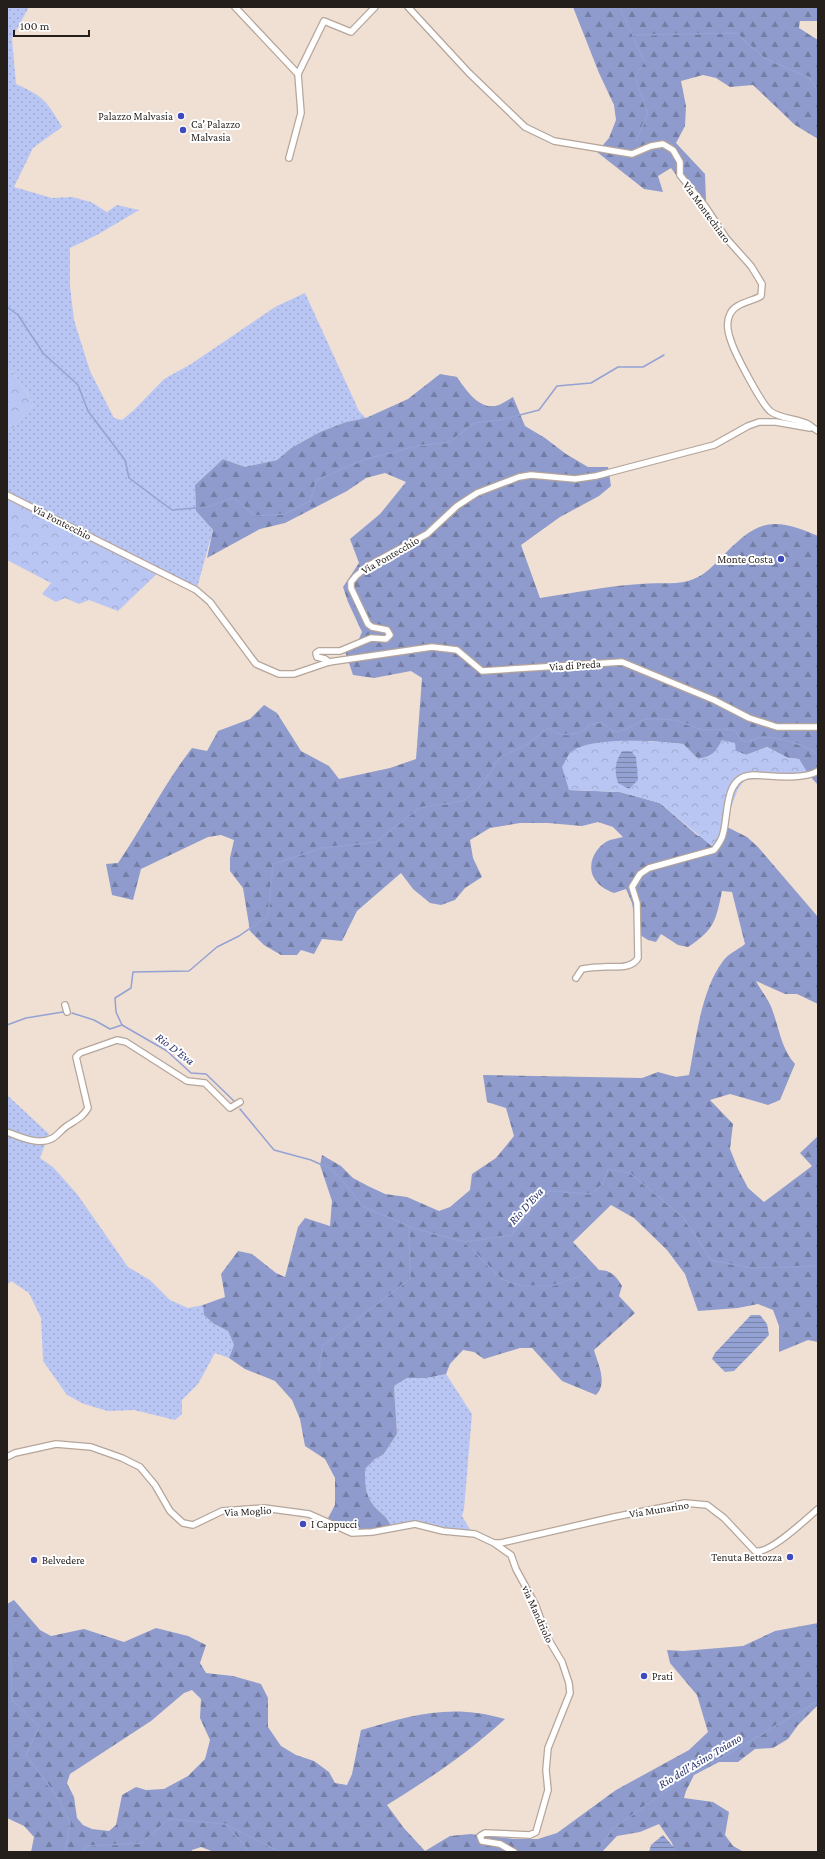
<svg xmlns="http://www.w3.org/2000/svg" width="825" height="1859" viewBox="0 0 825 1859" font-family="'Crimson Pro',serif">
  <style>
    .grass { fill: url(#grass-dots) }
    .forest { fill: url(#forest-firs); fill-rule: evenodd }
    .park { fill: url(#park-crowns) }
    .water { fill: url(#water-rules) }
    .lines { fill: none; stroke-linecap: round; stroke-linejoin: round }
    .stream { stroke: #94a1d3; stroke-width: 1.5 }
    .minor-casing { stroke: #b5a59a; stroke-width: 8 }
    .minor { stroke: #fff; stroke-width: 5.5 }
    .poi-dot { fill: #3f4abe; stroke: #fff; stroke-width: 1.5 }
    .labels { text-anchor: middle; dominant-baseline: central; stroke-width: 4; stroke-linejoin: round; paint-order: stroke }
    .poi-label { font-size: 11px; fill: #251f1b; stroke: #fff; text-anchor: start }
    .street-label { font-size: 11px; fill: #251f1b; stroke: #fff }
    .water-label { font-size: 12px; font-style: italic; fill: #27306b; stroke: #fff }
  </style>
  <defs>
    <pattern id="grass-dots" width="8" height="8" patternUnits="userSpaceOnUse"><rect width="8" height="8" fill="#b9c6f3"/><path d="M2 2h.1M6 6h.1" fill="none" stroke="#9faad0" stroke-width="1.8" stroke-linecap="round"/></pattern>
    <pattern id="forest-firs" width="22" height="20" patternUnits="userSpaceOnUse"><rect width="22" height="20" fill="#8e9bcc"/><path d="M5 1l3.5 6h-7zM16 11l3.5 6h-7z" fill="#747ea5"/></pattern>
    <pattern id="park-crowns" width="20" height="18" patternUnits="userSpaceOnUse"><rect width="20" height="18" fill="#b9c6f3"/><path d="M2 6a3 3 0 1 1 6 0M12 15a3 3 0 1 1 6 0" fill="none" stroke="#9faad0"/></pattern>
    <pattern id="water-rules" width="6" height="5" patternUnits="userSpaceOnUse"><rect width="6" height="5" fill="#94a1d3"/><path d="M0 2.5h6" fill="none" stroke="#7983aa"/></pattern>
  </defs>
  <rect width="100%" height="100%" fill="#f0e0d3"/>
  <!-- grass -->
  <g class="grass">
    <path d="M7,7H29L12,38L16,84C43,96 47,101 62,127L33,148L14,187L52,198L72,197L91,202L107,212L117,205L139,210L97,235L70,248V286L74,320L90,371L114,418L122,420L134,410L164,379L191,364L275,307L305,293L359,411L366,418L346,422L320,432L291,448L277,460L245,467L223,459L195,485L196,511L213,530L197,588L7,494V435L34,404L15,375L7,367Z"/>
    <polygon points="7,1095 49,1134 40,1158 53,1167 77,1194 128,1267 150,1280 170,1300 188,1308 203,1305 204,1315 214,1324 228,1331 234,1345 229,1358 215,1353 198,1384 182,1400 182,1414 175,1420 134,1410 108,1411 84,1404 67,1395 43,1361 41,1318 29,1293 11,1281 7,1285"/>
    <path d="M446,1374L472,1414L464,1509L462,1516L471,1531L443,1528L415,1522L391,1526C387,1516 380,1513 374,1506C365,1495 365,1483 365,1469L375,1459L383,1455L397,1434L394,1386L407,1378H427Z"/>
  </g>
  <!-- forest -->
  <g class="forest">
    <polygon points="573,7 818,7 818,21 800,21 799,28 818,40 818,139 795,125 753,85 730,87 716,78 703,75 681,81 686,106 685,126 676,143 705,174 706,201 699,206 671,168 658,176 663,192 644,189 597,152 609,138 616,120 614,105 599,73"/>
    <path d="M440,374L457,377C466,390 480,412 499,405C504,403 508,400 513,397L525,426L545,438L566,454L588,467H608L611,486L599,496L560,517L521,545L540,598C573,593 607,586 640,584C656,582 672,585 688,581C702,577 710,569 720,559C756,521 770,515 818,536V785L806,772L799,759L788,758L767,747L746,755L736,751L717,750L709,757L698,759L683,744L650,741L619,742L569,790L620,792L660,803L698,836L727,827L747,837L758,847L818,917V1004L797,994H785L756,981C761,991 770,1001 773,1012C780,1031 781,1048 795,1064L780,1100L768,1105L730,1094L710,1100L733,1124L730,1149L738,1169L748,1188L764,1202L812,1166L800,1153L818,1136V1342L808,1340L779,1352V1326L773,1310L758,1304L738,1308L698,1311L685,1274L667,1250L634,1218L611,1205L573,1242L599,1270C611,1270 616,1276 622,1286L619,1296L635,1313L594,1350C598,1364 608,1383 596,1395L562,1381L532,1348H520L484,1359L474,1352L463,1350L450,1364L446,1374L427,1378H407L394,1386L397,1434L383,1455L375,1459L365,1469C365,1483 365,1495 374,1506C380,1513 387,1516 391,1526C360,1534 355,1533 327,1520L335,1505V1478L325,1459L305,1446L300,1419L292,1400L275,1381L245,1369L229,1358L234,1345L228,1331L214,1324L204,1315L203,1305L225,1297L221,1274L238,1251L252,1254L276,1273L285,1277L298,1227L305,1218L330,1226L332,1201L320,1165L322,1155L341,1166L353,1178L368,1186L385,1194L407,1197L439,1211L450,1207L470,1190L472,1174L496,1158L514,1136L506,1108L487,1102L483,1075L642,1078L658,1072L676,1077L689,1075C696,1040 701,990 723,961C728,954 739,949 745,944L732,892L722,891C716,921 714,930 688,947L678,945L661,934L656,942L648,940L637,933L632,903L626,889L614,893C606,890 597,885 593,876C587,862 597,845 610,840C614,839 619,838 623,837L613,827L598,822L582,826L548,823H520L490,828L470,840L473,858L482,877L465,888L455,900L441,905L430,903L413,889L401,873L357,911L342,941L322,939L314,954L301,950L297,955H281L264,945L250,931L243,888L230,871V858L234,840L221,835L208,837L141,869L133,900L112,895L106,864L118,863C144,825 164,784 192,748L207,751L218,731L250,719L264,705L277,713L301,751L329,766L339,779L390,768L416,759L422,678L411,671L374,678L353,675L344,648L358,641L362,632L348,602L343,587L359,563L350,539L380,514L406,482L385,473L366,478L347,491L285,523L260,529L207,558L213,530L196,511L195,485L223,459L245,467L277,460L291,448L320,432L346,422L366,418L408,399Z"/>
    <path d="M14,1600L40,1630L51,1636L84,1629L124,1642L156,1628L188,1636L206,1645L200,1663L206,1673L233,1676L261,1684L268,1698V1727L281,1746L296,1755L314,1761L329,1772L335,1783L347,1785L352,1774L361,1730C412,1715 451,1703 505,1719C467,1754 430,1778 387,1805L403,1827L425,1851L450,1836L471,1834L514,1839H538L557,1833L616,1790L689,1750L708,1732L697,1695L670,1663L667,1650L683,1651L743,1646L775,1631L818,1623V1705L798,1725L788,1739L773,1748L755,1749L738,1762H719L694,1775L686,1791L684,1798L713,1802L729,1812L725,1835L733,1846L744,1852H675L672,1843L659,1824L640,1832L617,1836L602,1852H214L201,1847L192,1850L191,1852H31L34,1837L24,1826L7,1818V1604ZM192,1690L201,1699L200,1718L210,1740L205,1759L188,1776L164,1789L146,1790L136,1787L122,1795L116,1825L109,1831L92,1829L83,1825L77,1818L74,1797L67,1783L70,1774L151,1721L184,1693Z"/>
  </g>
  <!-- park -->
  <g class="park">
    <polygon points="7,367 15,375 34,404 7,435"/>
    <polygon points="7,494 160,571 118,611 89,600 79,604 65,598 56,602 42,594 51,583 7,560"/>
    <path d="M722,740L735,743L736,751L746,755L767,747L788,758L799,759L809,775L745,780L738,789L715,849L660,803L620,792L569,790L562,767C565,762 568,754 572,751C595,736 656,741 683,744L698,759C712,756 715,753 722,740Z"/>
  </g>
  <!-- water -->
  <g class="water">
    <path d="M622,751H631L636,757L638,780L629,789L618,783C614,770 615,762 622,751Z"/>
    <polygon points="751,1315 760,1315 767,1324 769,1335 734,1371 725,1372 712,1359 715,1353"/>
    <polygon points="663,1835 678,1852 649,1852 651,1845"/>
  </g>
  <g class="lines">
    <!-- stream -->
    <g class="stream">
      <polyline points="621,7 621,11 633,35 736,33 764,58 810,78 818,91"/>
      <polyline points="633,36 644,61 635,77 648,114 636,140"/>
      <polyline points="7,307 18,315 43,353 78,385 88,411 125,460 129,478 172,510 207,507 233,498 256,516 285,514 310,501 317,480 363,460 417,446 450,442 474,423 500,420 539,410 557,386 591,383 618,367 643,367 664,355"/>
      <polyline points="72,1013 94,1020 110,1029 122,1025"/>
      <polyline points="7,1025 26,1018 63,1012"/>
      <path d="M122,1025L116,1012L115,998L131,988L133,972L189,971L217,947L239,936L268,916L273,864L322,848L376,842L419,808L463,801L478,789L492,770L496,762L502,756L528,744L548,728C551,729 554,732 556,733C566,736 585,734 589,725L601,722L613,731L618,732L628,728L645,719H662L675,720L703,730L727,729L734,730L741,739L746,742C752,740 759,737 765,737C778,738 811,745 818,756"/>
      <polyline points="122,1025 167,1051 191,1073 206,1074 234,1101"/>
      <polyline points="240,1109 274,1150 311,1160 333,1170 364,1207 416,1229 465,1242 511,1235 549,1191 591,1194 602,1185 608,1169 630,1173 684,1218 711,1260 751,1268 818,1266"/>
      <polyline points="465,1242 501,1279 523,1286 551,1286 584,1275"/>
      <polyline points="318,1373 323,1345 410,1279 409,1226"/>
      <polyline points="7,1651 11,1658 12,1700 39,1726 26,1755 60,1801 70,1823 65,1852"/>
      <polyline points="226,1825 250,1852"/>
      <polyline points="600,1848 612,1829 677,1784 818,1701"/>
      <polyline points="82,1852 88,1846 142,1843 169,1819 225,1824 280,1852"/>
    </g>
    <defs>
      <g id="minor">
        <polyline points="235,7 298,74"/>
        <path d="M408,7L469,73L525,127L554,141L632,154L651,146L663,144L673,150L680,162V175L705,206L726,238L751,266L762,284L761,296C751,302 735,303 730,314C726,322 728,333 731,341C735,354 761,403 770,411C780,419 796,418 808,424C811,426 814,429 818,431"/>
        <polyline points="289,158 301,113 298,74 324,21 351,32 375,7"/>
        <polyline points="7,495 196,590 210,602 256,664 279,674 294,674 329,662 432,647 457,650 482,671 622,662 714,700 749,718 777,727 818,727"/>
        <polyline points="329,662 325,659 317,657 316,653 319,651 340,651 371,638 386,639 390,635 387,630 372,627 368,624 351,588 351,582 356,576 368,566 427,534 457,506 477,493 519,477 531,475 575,479 596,476 714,445 748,426 759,422 776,422 810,428"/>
        <path d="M576,978L582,969C588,968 595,967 602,967C614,966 631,970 638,958L637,903L632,887L640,874L649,868L714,850C718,845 722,840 723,834C729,814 723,775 754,775C771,776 804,780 818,771"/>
        <polyline points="65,1005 67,1012"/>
        <path d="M7,1132C20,1137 39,1146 53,1138C58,1135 62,1129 67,1126C76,1120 83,1117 88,1108L76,1057L80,1053L117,1040L126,1042L187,1081L205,1083L230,1108L240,1102"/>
        <polyline points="7,1457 15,1453 56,1444 91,1447 122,1458 140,1467 155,1485 170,1511 183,1523 193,1525 222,1511 264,1508 309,1514 352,1533 372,1532 415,1524 443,1531 475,1534 494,1543 511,1555 516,1569 536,1606 547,1637 562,1662 569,1683 570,1693 548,1748 546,1770 548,1790 536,1832 530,1835 485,1833 480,1836 482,1841 500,1844 514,1852"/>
        <path d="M495,1543H501L614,1517L685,1503L707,1505L724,1518L755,1551C769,1555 806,1519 818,1509"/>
      </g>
    </defs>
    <!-- minor casing -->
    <use href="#minor" class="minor-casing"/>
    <!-- minor -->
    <use href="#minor" class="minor"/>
  </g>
  <!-- markers -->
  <g class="poi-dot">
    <circle cx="181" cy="116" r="4"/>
    <circle cx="183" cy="130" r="4"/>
    <circle cx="781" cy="559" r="4"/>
    <circle cx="303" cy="1524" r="4"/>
    <circle cx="790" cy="1557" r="4"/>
    <circle cx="34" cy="1560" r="4"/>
    <circle cx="644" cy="1676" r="4"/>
  </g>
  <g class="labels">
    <!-- poi labels -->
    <g class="poi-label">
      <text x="173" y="116" text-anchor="end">Palazzo Malvasia</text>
      <text x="191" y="124">Ca' Palazzo<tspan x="191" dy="13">Malvasia</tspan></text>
      <text x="773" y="559" text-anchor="end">Monte Costa</text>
      <text x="311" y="1524">I Cappucci</text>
      <text x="782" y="1557" text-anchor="end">Tenuta Bettozza</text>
      <text x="42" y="1560">Belvedere</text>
      <text x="652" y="1676">Prati</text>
    </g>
    <!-- street labels -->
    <g class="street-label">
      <text transform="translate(707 212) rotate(54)">Via Montechiaro</text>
      <text transform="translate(62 522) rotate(27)">Via Pontecchio</text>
      <text transform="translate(390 555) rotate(-30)">Via Pontecchio</text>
      <text transform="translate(575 665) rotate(-4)">Via di Preda</text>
      <text transform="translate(659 1509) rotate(-9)">Via Munarino</text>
      <text transform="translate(248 1511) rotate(-3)">Via Moglio</text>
      <text transform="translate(538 1614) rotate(66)">via Mandriolo</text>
    </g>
    <!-- water labels -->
    <g class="water-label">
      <text transform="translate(175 1049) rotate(37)">Rio D'Eva</text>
      <text transform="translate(526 1206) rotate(-48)">Rio D'Eva</text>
      <text transform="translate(700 1761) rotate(-31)">Rio dell'Asino Toiano</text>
    </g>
  </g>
  <!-- border -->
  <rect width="825" height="1859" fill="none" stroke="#251f1b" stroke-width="16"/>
  <!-- scale -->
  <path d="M14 30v6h75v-6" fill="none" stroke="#251f1b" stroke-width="2"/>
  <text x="20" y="30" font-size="12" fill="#251f1b" stroke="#ffffff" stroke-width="3" paint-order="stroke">100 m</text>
</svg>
